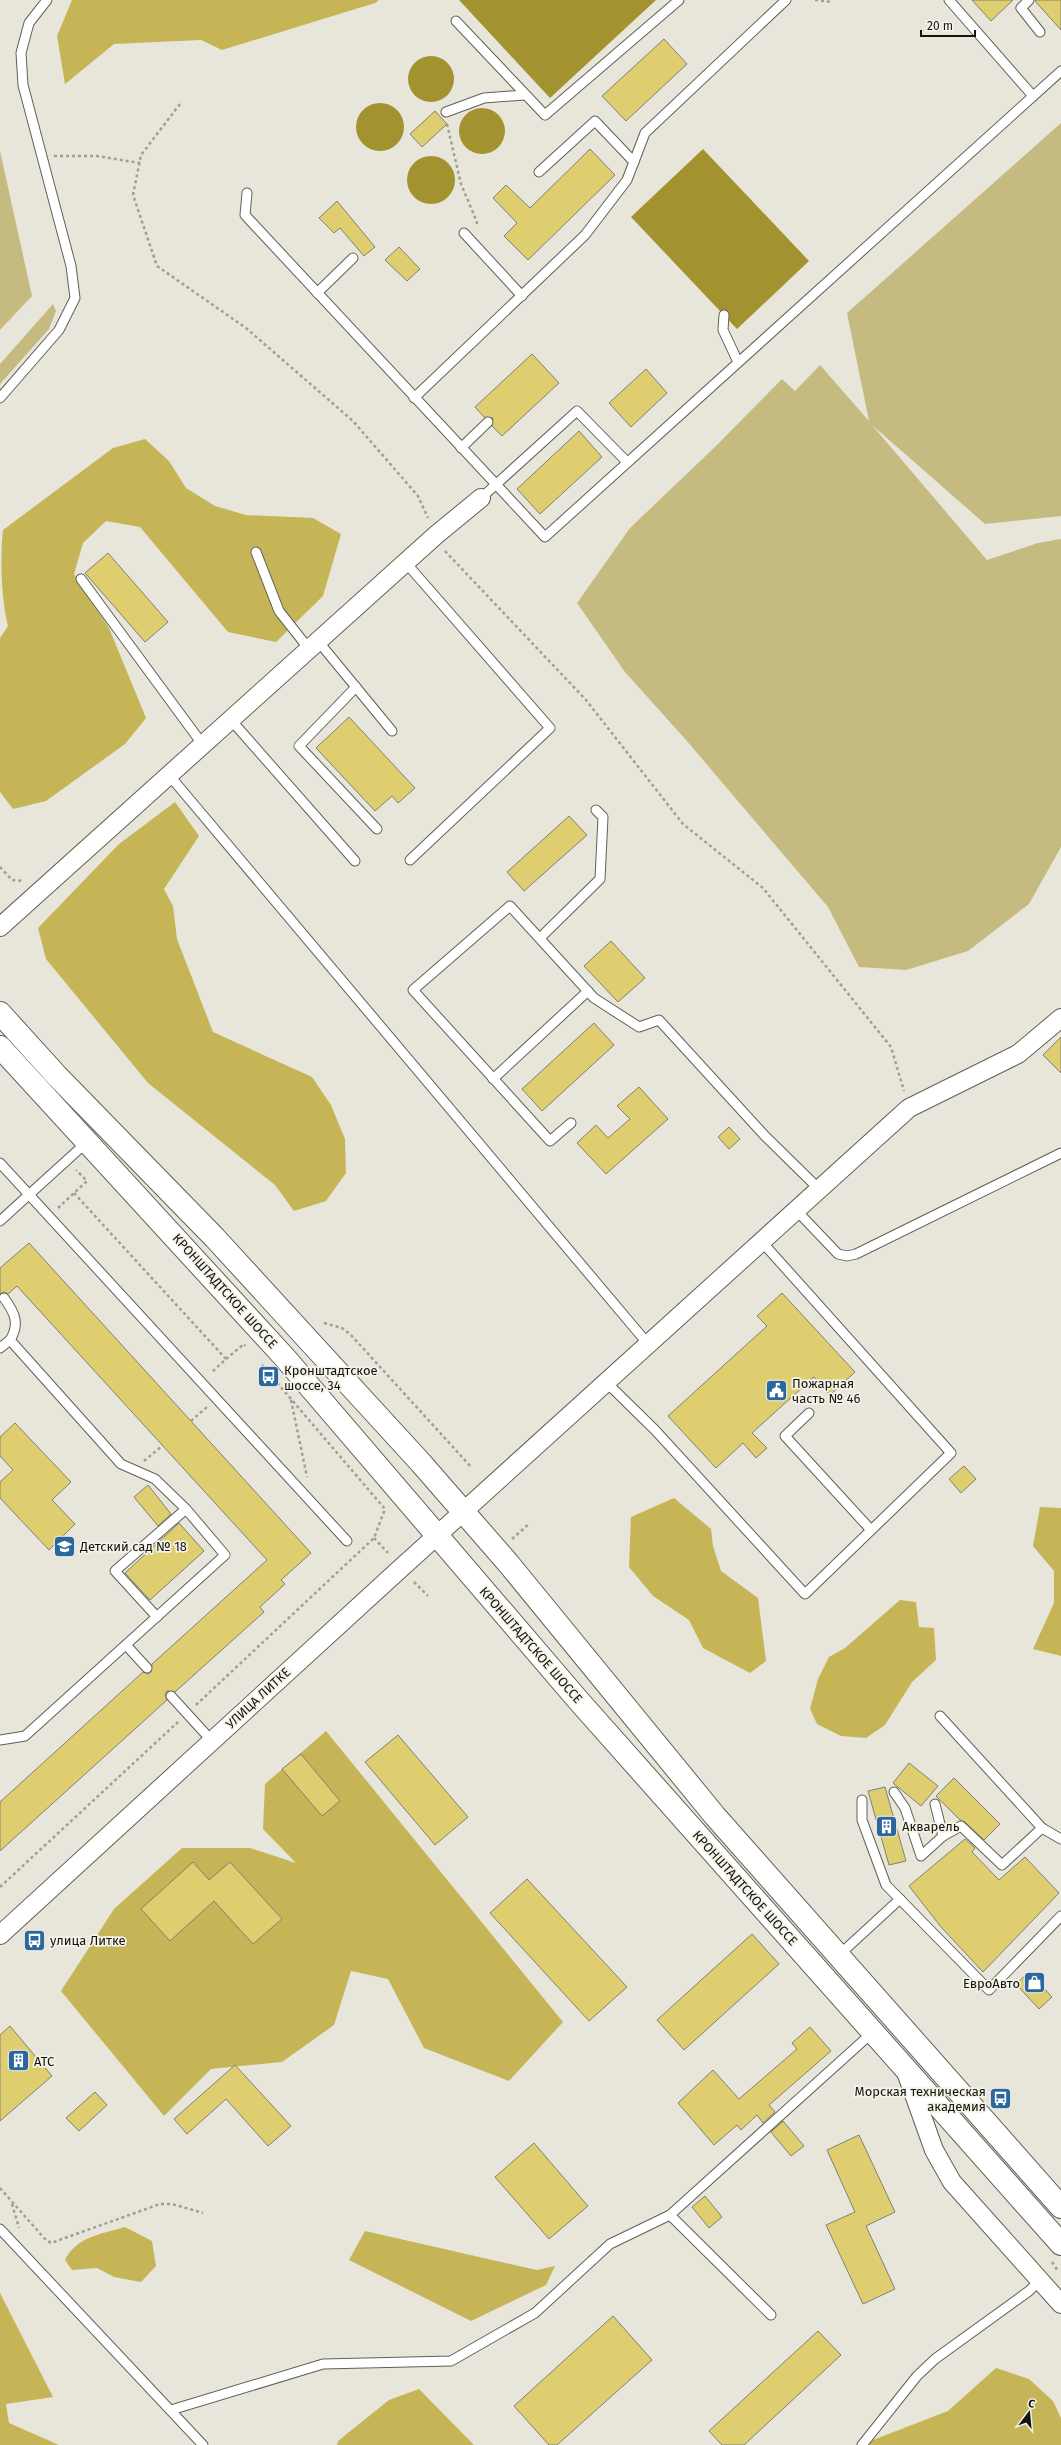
<svg xmlns="http://www.w3.org/2000/svg" width="1061" height="2445" viewBox="0 0 1061 2445" font-family="'Fira Sans',sans-serif">
  <style>
    .green { fill: #c5bb81 }
    .forest { fill: #c5b556 }
    .water { fill: #a39330 }
    .building { fill: #dece6f; stroke: #828075 }
    .lines { fill: none; stroke-linecap: round; stroke-linejoin: round }
    .service-casing { stroke: #626055; stroke-width: 11 }
    .minor-casing { stroke: #626055; stroke-width: 20 }
    .secondary-casing { stroke: #626055; stroke-width: 24 }
    .path { stroke: #a09e95; stroke-width: 2.5; stroke-dasharray: 3 3; stroke-linecap: butt }
    .service { stroke: #fff; stroke-width: 9 }
    .minor { stroke: #fff; stroke-width: 18 }
    .secondary { stroke: #fff; stroke-width: 22 }
    .labels { text-anchor: middle; dominant-baseline: central; stroke-width: 3.5; stroke-linejoin: round; paint-order: stroke }
    .street-label { font-size: 13px; fill: #14140f; stroke: #f5f3e7 }
    .poi-label { font-size: 13px; fill: #14140f; stroke: #f5f3e7; text-anchor: start }
  </style>
  <rect width="100%" height="100%" fill="#e8e6da"/>
  <!-- green -->
  <g class="green">
    <polygon points="1061,123 1061,516 985,524 872,425 987,560 1038,543 1061,539 1061,847 1029,904 968,951 906,970 859,967 828,907 686,740 625,672 577,603 630,528 717,445 782,379 795,391 820,365 869,421 847,313"/>
    <polygon points="0,151 32,296 0,330"/>
    <polygon points="53,304 56,311 49,329 0,384 0,364"/>
  </g>
  <!-- forest -->
  <g class="forest">
    <polygon points="72,0 379,0 375,3 222,50 201,40 114,44 65,84 57,36"/>
    <path d="M145,439L169,461L186,488L215,506L246,515L313,518L341,534L323,596L276,642L228,632L140,527L106,521L83,543L74,574L109,628L146,718L125,744L46,801L13,809L0,792V638L8,626C1,597 0,560 3,530L113,448Z"/>
    <polygon points="175,802 199,836 164,889 173,906 177,939 213,1032 312,1077 331,1105 345,1139 346,1173 326,1201 294,1211 275,1185 148,1083 46,959 38,928 119,844"/>
    <polygon points="674,1498 711,1529 713,1546 721,1571 758,1598 766,1661 750,1673 703,1648 689,1620 653,1596 629,1567 631,1517"/>
    <polygon points="1040,1507 1061,1508 1061,1656 1033,1649 1054,1603 1054,1571 1033,1546"/>
    <polygon points="900,1600 916,1602 919,1627 934,1628 936,1660 912,1682 885,1725 866,1738 841,1736 817,1724 810,1709 818,1679 829,1657 845,1648"/>
    <polygon points="326,1731 563,2022 509,2081 424,2048 388,1979 351,1971 334,2025 282,2062 211,2069 164,2116 61,1991 114,1909 182,1848 250,1848 296,1863 263,1829 265,1784"/>
    <path d="M125,2227L152,2241L156,2266L141,2282L114,2277L97,2268L72,2270L65,2260C76,2237 101,2234 125,2227Z"/>
    <polygon points="365,2231 537,2270 555,2266 546,2285 471,2321 349,2260"/>
    <polygon points="0,2293 53,2397 6,2404 9,2423 59,2445 0,2445"/>
    <polygon points="996,2368 1029,2379 1053,2401 1061,2418 1061,2445 860,2445 948,2411"/>
    <polygon points="419,2389 474,2445 337,2445 338,2441 389,2400"/>
  </g>
  <!-- water -->
  <g class="water">
    <polygon points="459,0 656,0 550,98"/>
    <circle cx="431" cy="79" r="23"/>
    <circle cx="380" cy="127" r="24"/>
    <circle cx="482" cy="131" r="23"/>
    <polygon points="703,149 809,261 737,329 631,217"/>
    <circle cx="431" cy="180" r="24"/>
  </g>
  <!-- building -->
  <g class="building">
    <polygon points="972,0 1013,0 991,21"/>
    <polygon points="1035,0 1061,0 1061,30 1035,1"/>
    <polygon points="664,39 687,64 626,121 602,96"/>
    <polygon points="435,111 447,124 422,147 410,134"/>
    <polygon points="590,149 615,175 528,260 504,236 517,223 493,198 506,185 530,208"/>
    <polygon points="337,201 375,247 364,256 340,228 334,233 319,218"/>
    <polygon points="399,247 420,269 407,281 385,260"/>
    <polygon points="532,354 559,383 502,436 492,426 493,418 484,417 475,407"/>
    <polygon points="646,369 667,393 631,427 609,403"/>
    <polygon points="579,431 602,457 540,514 517,489"/>
    <polygon points="108,553 168,622 145,642 85,573"/>
    <polygon points="349,717 415,788 398,803 392,796 375,811 316,748"/>
    <polygon points="569,816 587,835 524,891 507,872"/>
    <polygon points="611,941 645,978 618,1002 584,966"/>
    <polygon points="594,1023 614,1045 542,1111 522,1089"/>
    <polygon points="1061,1037 1061,1073 1043,1055"/>
    <polygon points="639,1087 668,1119 606,1174 577,1143 596,1125 608,1138 630,1119 617,1106"/>
    <polygon points="729,1127 740,1139 729,1149 718,1137"/>
    <polygon points="29,1243 311,1553 281,1580 285,1584 260,1607 264,1612 175,1692 167,1691 165,1695 167,1700 0,1851 0,1802 143,1672 148,1674 151,1672 152,1664 267,1560 17,1286 8,1294 4,1292 0,1294 0,1268"/>
    <polygon points="782,1293 855,1372 830,1395 814,1377 752,1433 767,1448 756,1458 743,1443 716,1468 668,1416 767,1326 757,1316"/>
    <polygon points="15,1423 71,1482 52,1500 75,1524 49,1550 0,1498 0,1482 13,1470 0,1456 0,1437"/>
    <polygon points="964,1466 976,1479 961,1493 949,1479"/>
    <polygon points="148,1485 171,1514 158,1526 134,1497"/>
    <polygon points="179,1523 204,1551 150,1600 125,1573"/>
    <polygon points="398,1735 468,1817 435,1845 365,1762"/>
    <polygon points="301,1754 340,1801 322,1816 282,1769"/>
    <polygon points="909,1763 938,1786 921,1806 893,1783"/>
    <polygon points="954,1778 1000,1824 984,1840 965,1822 960,1820 936,1796"/>
    <polygon points="885,1787 906,1861 889,1865 868,1791"/>
    <polygon points="965,1839 975,1848 972,1852 999,1880 1025,1857 1059,1893 983,1972 941,1927 909,1886"/>
    <polygon points="193,1862 209,1880 230,1862 282,1919 253,1944 214,1901 170,1941 141,1909"/>
    <polygon points="527,1879 627,1987 589,2021 490,1913"/>
    <polygon points="752,1934 779,1964 684,2050 657,2020"/>
    <polygon points="1029,1972 1052,1997 1039,2009 1016,1984"/>
    <polygon points="10,2026 52,2076 0,2121 0,2035"/>
    <polygon points="810,2027 831,2051 769,2105 775,2112 763,2123 757,2115 741,2130 737,2125 714,2145 678,2103 713,2070 739,2099 797,2049 792,2043"/>
    <polygon points="235,2065 291,2126 268,2146 226,2099 187,2134 174,2119"/>
    <polygon points="95,2092 107,2105 79,2131 66,2118"/>
    <polygon points="783,2121 804,2146 791,2156 771,2132"/>
    <polygon points="859,2135 895,2212 866,2226 895,2289 863,2304 826,2225 855,2212 827,2150"/>
    <polygon points="534,2143 588,2206 549,2239 495,2177"/>
    <polygon points="705,2196 722,2217 709,2228 692,2207"/>
    <polygon points="613,2316 652,2360 557,2445 549,2445 514,2406"/>
    <polygon points="818,2331 841,2355 744,2445 722,2445 709,2431"/>
  </g>
  <g class="lines">
    <defs>
      <g id="service">
        <polyline points="949,0 1033,96"/>
        <polyline points="1029,0 1021,8 1040,32"/>
        <polyline points="456,21 545,115 679,0"/>
        <polyline points="446,112 484,98 525,95"/>
        <polyline points="539,172 595,121 634,162"/>
        <polyline points="247,193 245,215 545,537 1061,71"/>
        <polyline points="464,233 522,296"/>
        <polyline points="317,293 353,258"/>
        <polyline points="724,315 723,330 738,362"/>
        <polyline points="0,398 59,330 75,298 71,266 23,85 21,53 29,23 47,0"/>
        <polyline points="414,398 585,235 627,180 645,133 786,0"/>
        <polyline points="461,448 488,422"/>
        <polyline points="481,498 577,411 627,462"/>
        <polyline points="256,552 279,611 309,649"/>
        <polyline points="406,563 550,728 410,860"/>
        <polyline points="81,579 203,745"/>
        <polyline points="318,641 392,731"/>
        <polyline points="356,687 299,746 377,829"/>
        <polyline points="231,720 355,861"/>
        <polyline points="169,775 648,1344"/>
        <polyline points="540,938 600,879 603,817 596,810"/>
        <polyline points="493,1079 588,991"/>
        <polyline points="571,1123 550,1141 413,990 510,906 594,998 639,1027 659,1020 765,1136 820,1190"/>
        <polyline points="0,1163 347,1541"/>
        <polyline points="797,1211 838,1254 847,1256 856,1254 1061,1153"/>
        <polyline points="0,1221 87,1142"/>
        <polyline points="0,1348 10,1340"/>
        <polyline points="605,1381 655,1430 805,1594 951,1453 762,1242"/>
        <polyline points="809,1413 785,1436 871,1530"/>
        <polyline points="157,1617 115,1571 186,1509"/>
        <polyline points="126,1645 147,1668"/>
        <polyline points="171,1696 212,1741"/>
        <polyline points="940,1716 1042,1828 1061,1839"/>
        <path d="M0,1740L25,1736L225,1555L186,1509L155,1479L121,1464L10,1340C20,1324 15,1313 4,1298"/>
        <polyline points="894,1792 905,1808 921,1856 943,1836"/>
        <polyline points="862,1800 862,1820 886,1885 989,1990 1061,1916"/>
        <polyline points="935,1804 943,1836 961,1826 1002,1865 1042,1828"/>
        <polyline points="838,1956 900,1899"/>
        <polyline points="0,2229 203,2445"/>
        <polyline points="771,2315 670,2215 873,2032"/>
        <polyline points="171,2410 323,2364 451,2361 535,2313 610,2244 670,2215"/>
        <polyline points="862,2445 917,2376 935,2359 1029,2291 1040,2280"/>
      </g>
      <g id="minor">
        <polyline points="0,927 436,535 481,498"/>
        <polyline points="0,1935 401,1568 909,1108 1018,1054 1061,1018"/>
        <polyline points="906,2072 934,2150 952,2182 1061,2304"/>
      </g>
      <g id="secondary">
        <polyline points="0,1013 57,1076 215,1238 421,1463 508,1563 715,1816 1061,2207"/>
        <polyline points="0,1047 286,1359 578,1700 1061,2244"/>
      </g>
    </defs>
    <!-- service casing -->
    <use href="#service" class="service-casing"/>
    <!-- minor casing -->
    <use href="#minor" class="minor-casing"/>
    <!-- secondary casing -->
    <use href="#secondary" class="secondary-casing"/>
    <!-- path -->
    <g class="path">
      <polyline points="815,0 831,2"/>
      <polyline points="180,104 141,155 133,195 157,266 246,328 353,421 418,496 428,518"/>
      <polyline points="447,124 461,184 477,222 476,226"/>
      <polyline points="54,156 97,156 140,163"/>
      <polyline points="445,551 586,700 683,824 763,888 891,1047 904,1091"/>
      <polyline points="0,867 12,880 24,881"/>
      <polyline points="74,1193 226,1359 211,1373"/>
      <polyline points="58,1208 87,1181 76,1170"/>
      <polyline points="324,1323 342,1328 351,1335 472,1468"/>
      <polyline points="226,1359 244,1344 245,1346"/>
      <polyline points="291,1400 307,1477"/>
      <polyline points="191,1421 207,1407"/>
      <polyline points="144,1461 162,1446"/>
      <polyline points="374,1538 388,1553"/>
      <polyline points="512,1539 530,1523"/>
      <polyline points="414,1582 428,1596"/>
      <polyline points="196,1705 374,1538 385,1509 262,1365"/>
      <polyline points="0,1887 178,1722"/>
      <polyline points="0,2188 44,2238 51,2243 160,2204 172,2204 203,2213"/>
      <polyline points="12,2204 19,2228"/>
      <polyline points="1052,2262 1058,2271"/>
    </g>
    <!-- service -->
    <use href="#service" class="service"/>
    <!-- minor -->
    <use href="#minor" class="minor"/>
    <!-- secondary -->
    <use href="#secondary" class="secondary"/>
  </g>
  <!-- icons -->
  <defs>
    <symbol id="bus-square" viewBox="-11 -11 22 22"><rect x="-9" y="-9" width="18" height="18" rx="4" fill="#2b679e" stroke="#f5f3e7"/><path d="M-5-6H5V4H4V6H2V4H-2V6H-4V4H-5ZM-3.5-4V0h7V-4ZM-3.5 1.2v1.5H-2V1.2ZM2 1.2v1.5H3.5V1.2Z" fill="#fff"/></symbol>
    <symbol id="civic-square" viewBox="-11 -11 22 22"><rect x="-9" y="-9" width="18" height="18" rx="4" fill="#2b679e" stroke="#f5f3e7"/><path d="M-.6-6.5H3V-4.5H.6V-3L4-1V1h2V6H-6V1h2V-1L-.6-3ZM-1.2 2.5V6h2.4V2.5Z" fill="#fff"/></symbol>
    <symbol id="school-square" viewBox="-11 -11 22 22"><rect x="-9" y="-9" width="18" height="18" rx="4" fill="#2b679e" stroke="#f5f3e7"/><path d="M0-5L7-2L0 1L-7-2ZM-4 1L0 2.5L4 1V4Q0 6-4 4Z" fill="#fff"/></symbol>
    <symbol id="building-square" viewBox="-11 -11 22 22"><rect x="-9" y="-9" width="18" height="18" rx="4" fill="#2b679e" stroke="#f5f3e7"/><path d="M-4-6H4V6H1V3H-1V6H-4ZM-2.5-4.3h1.7v1.8h-1.7ZM.8-4.3h1.7v1.8H.8ZM-2.5-1h1.7V.8h-1.7ZM.8-1h1.7V.8H.8Z" fill="#fff"/></symbol>
    <symbol id="shop-square" viewBox="-11 -11 22 22"><rect x="-9" y="-9" width="18" height="18" rx="4" fill="#2b679e" stroke="#f5f3e7"/><path d="M-5-2.5h2.3a2.7 3.5 0 0 1 5.4 0H5L5.5 6h-11ZM-1.5-2.5h3a1.5 2.3 0 0 0-3 0Z" fill="#fff"/></symbol>
  </defs>
  <g fill-rule="evenodd">
    <use href="#bus-square" x="256" y="1364" width="25" height="25"/>
    <use href="#civic-square" x="764" y="1378" width="25" height="25"/>
    <use href="#school-square" x="52" y="1534" width="25" height="25"/>
    <use href="#building-square" x="874" y="1814" width="25" height="25"/>
    <use href="#bus-square" x="22" y="1928" width="25" height="25"/>
    <use href="#shop-square" x="1022" y="1970" width="25" height="25"/>
    <use href="#building-square" x="6" y="2048" width="25" height="25"/>
    <use href="#bus-square" x="988" y="2086" width="25" height="25"/>
  </g>
  <g class="labels">
    <!-- street labels -->
    <g class="street-label">
      <text transform="translate(225 1291) rotate(48)">КРОНШТАДТСКОЕ ШОССЕ</text>
      <text transform="translate(531 1645) rotate(49)">КРОНШТАДТСКОЕ ШОССЕ</text>
      <text transform="translate(258 1698) rotate(-43)">УЛИЦА ЛИТКЕ</text>
      <text transform="translate(745 1888) rotate(48)">КРОНШТАДТСКОЕ ШОССЕ</text>
    </g>
    <!-- poi labels -->
    <g class="poi-label">
      <text x="284" y="1370">Кронштадтское<tspan x="284" dy="15">шоссе, 34</tspan></text>
      <text x="792" y="1383">Пожарная<tspan x="792" dy="15">часть № 46</tspan></text>
      <text x="80" y="1546">Детский сад № 18</text>
      <text x="902" y="1826">Акварель</text>
      <text x="50" y="1940">улица Литке</text>
      <text x="1020" y="1983" text-anchor="end">ЕвроАвто</text>
      <text x="34" y="2061">АТС</text>
      <text x="986" y="2091" text-anchor="end">Морская техническая<tspan x="986" dy="15">академия</tspan></text>
    </g>
  </g>
  <!-- north arrow -->
  <g transform="translate(1029 2413) rotate(16)" stroke="#f5f3e7" stroke-width="3" paint-order="stroke">
  <path d="M0-3L7 15L0 10L-7 15Z" fill="#14140f"/>
  <text y="-6" font-size="11" font-weight="bold" text-anchor="middle" fill="#14140f">С</text>
  </g>
  <!-- scale -->
  <path d="M921 30v6h54v-6" fill="none" stroke="#14140f" stroke-width="2"/>
  <text x="927" y="30" font-size="12" fill="#14140f" stroke="#f5f3e7" stroke-width="3" paint-order="stroke">20 m</text>
</svg>
